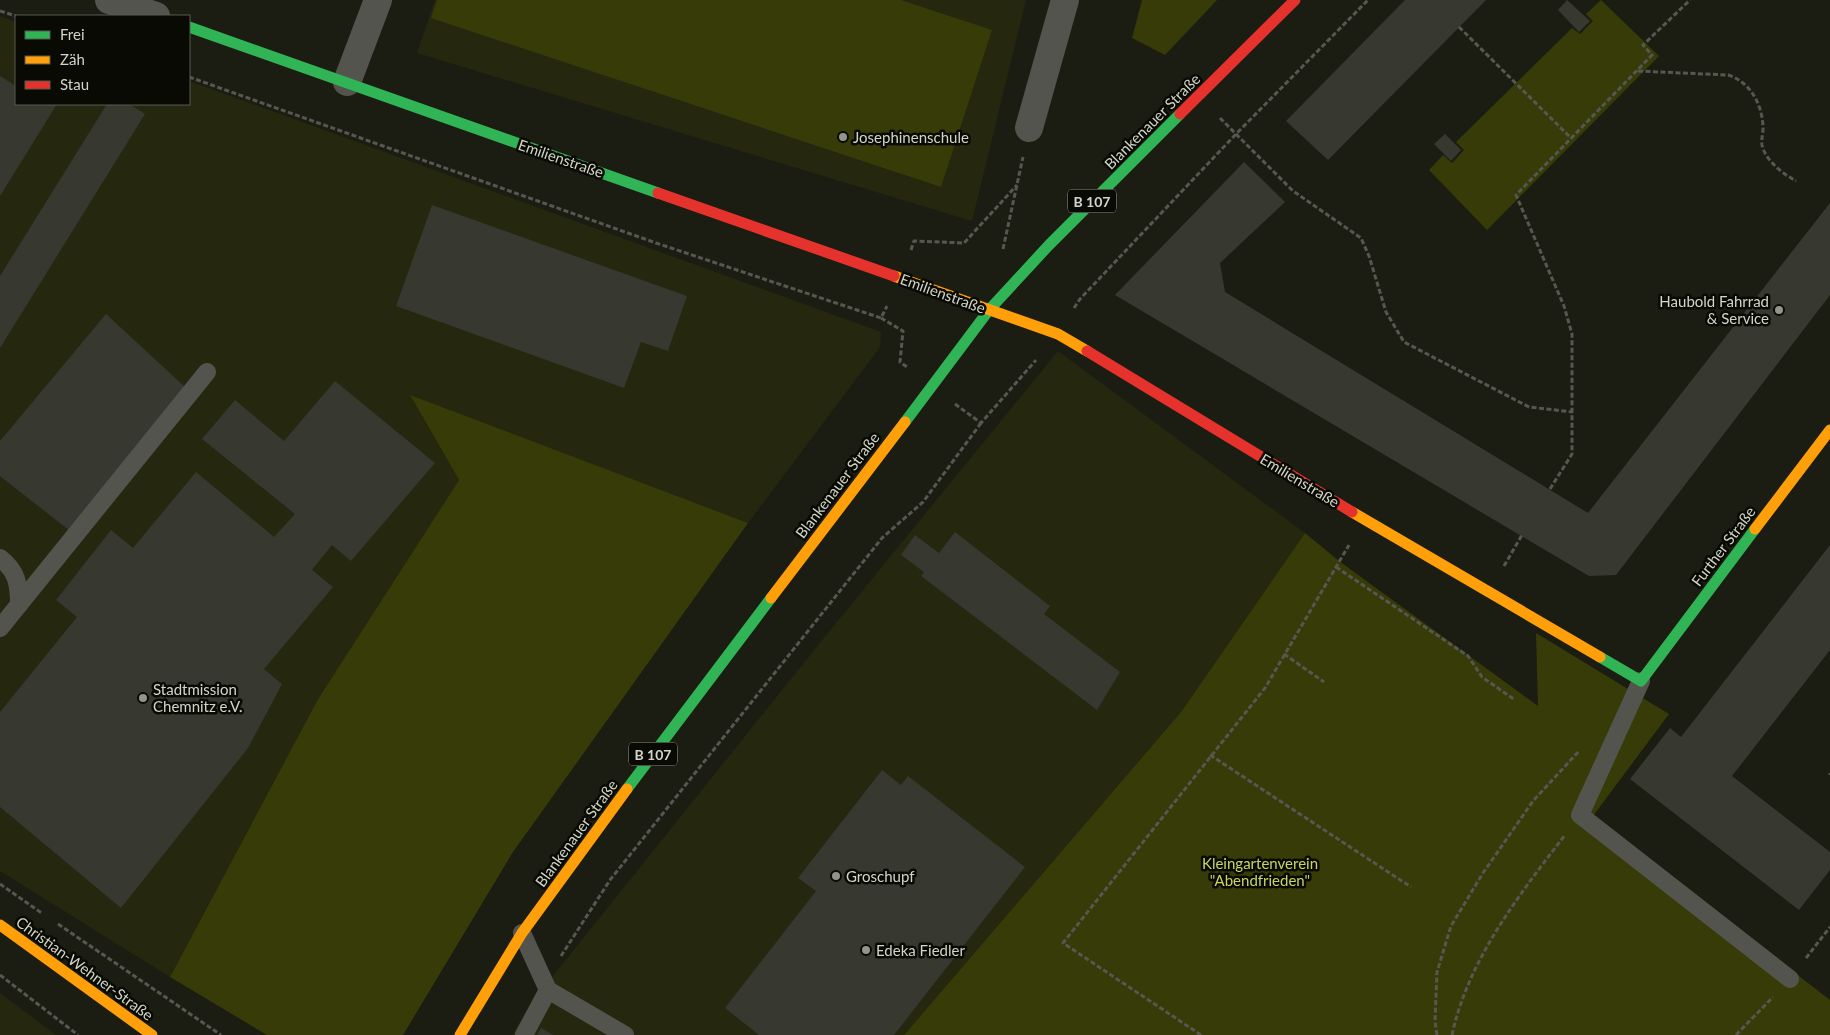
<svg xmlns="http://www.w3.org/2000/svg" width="1830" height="1035" viewBox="0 0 1830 1035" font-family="Lato,sans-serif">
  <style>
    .built { fill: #25270e }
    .green { fill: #363b07 }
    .building { fill: #37382f }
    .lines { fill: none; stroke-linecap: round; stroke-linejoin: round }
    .path { stroke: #575752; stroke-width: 3; stroke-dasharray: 5 2.5; stroke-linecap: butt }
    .lane { stroke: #53544e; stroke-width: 18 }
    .street { stroke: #53544e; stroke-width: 28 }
    .fast { stroke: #30b455; stroke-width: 11 }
    .slow { stroke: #ff9f0a; stroke-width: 11 }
    .jam { stroke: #e5322d; stroke-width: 11 }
    .poi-dot { fill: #929588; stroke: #090a03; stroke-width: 2 }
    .labels { text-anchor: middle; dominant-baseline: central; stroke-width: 5; stroke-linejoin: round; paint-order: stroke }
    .shield { fill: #090a03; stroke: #96988d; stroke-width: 1 }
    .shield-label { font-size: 14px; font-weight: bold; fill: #d2d5c8 }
    .street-label { font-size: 15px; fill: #d2d5c8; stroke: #090a03 }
    .poi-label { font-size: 15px; fill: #d2d5c8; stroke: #090a03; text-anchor: start }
    .park-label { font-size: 15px; fill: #c8d661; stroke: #090a03 }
  </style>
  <rect width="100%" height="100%" fill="#1c1d12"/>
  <!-- built -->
  <g class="built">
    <polygon points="435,0 1026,0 972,221 417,53"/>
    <polygon points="0,16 16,22 16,104 189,104 189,81 881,332 880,347 748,523 412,399 459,480 318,699 170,977 0,871"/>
    <polygon points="1058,351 1305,533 1181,712 904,1035 512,1035 532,1002 819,644"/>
    <polygon points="0,993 56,1035 0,1035"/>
  </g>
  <!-- green -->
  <g class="green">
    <polygon points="437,0 901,0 992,30 941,187 431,18"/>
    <polygon points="1142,0 1217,0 1165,55 1132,38"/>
    <polygon points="1601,0 1659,56 1487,230 1429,170 1443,155 1452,163 1464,150 1456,142 1572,28 1580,34 1593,21 1586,14"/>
    <polygon points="410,395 748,523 513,852 403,1035 267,1035 170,977 318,699 459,480"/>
    <polygon points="1305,533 1339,561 1538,706 1536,633 1669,714 1593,816 1830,1000 1830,1035 904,1035 1181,712"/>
  </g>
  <!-- building -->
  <g class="building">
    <polygon points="1405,0 1486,0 1328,160 1286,121"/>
    <polygon points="1567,0 1590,21 1579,32 1558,10"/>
    <polygon points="0,76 16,86 16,104 57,104 0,196"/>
    <polygon points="107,104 129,104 145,114 0,348 0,276"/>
    <polygon points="1445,134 1461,150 1451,161 1434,144"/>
    <polygon points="1244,162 1285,202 1220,263 1225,292 1588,513 1830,203 1830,295 1616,575 1589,576 1115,295"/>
    <polygon points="432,205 687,296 668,351 641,342 624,388 396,306"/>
    <polygon points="106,314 186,388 70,531 0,476 0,441"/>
    <polygon points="335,381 435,463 351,561 332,545 312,570 333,587 264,669 282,684 248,748 121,908 0,807 0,712 77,617 56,600 111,530 133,548 196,472 274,537 295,514 202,439 235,400 284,441"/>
    <polygon points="955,532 1050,606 1044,614 1120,672 1097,710 921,576 924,572 901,555 915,535 939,553"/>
    <polygon points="1830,545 1830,650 1732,776 1830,852 1830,870 1799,910 1630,779 1670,728 1681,737"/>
    <polygon points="882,770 901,785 908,776 1025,867 894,1035 759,1035 725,1008 816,891 798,878"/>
    <polygon points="541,1028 553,1035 537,1035"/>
  </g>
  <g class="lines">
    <!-- path -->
    <g class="path">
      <polyline points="0,11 16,16"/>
      <polyline points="1459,27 1571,138"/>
      <path d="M1638,71L1728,75C1751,82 1763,106 1763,129C1763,135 1761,139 1762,145C1765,160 1783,174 1796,181"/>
      <polyline points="189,77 656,243 881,318 887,306"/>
      <polyline points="1220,118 1293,191 1361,238 1369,256 1386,312 1404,342 1529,407 1573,412"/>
      <polyline points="1003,249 1023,157"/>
      <polyline points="911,250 914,241 964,243 1017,185"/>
      <polyline points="1074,308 1080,299 1236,134 1368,0"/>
      <polyline points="881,318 903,331 900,362 907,367"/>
      <polyline points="955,404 981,423 1036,360"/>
      <polyline points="1550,489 1572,454 1572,334 1564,306 1516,195 1652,55 1643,45 1690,0"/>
      <polyline points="1504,566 1522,535"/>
      <polyline points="1336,567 1468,656 1482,677 1515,700"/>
      <polyline points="1284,654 1324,682"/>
      <polyline points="1210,755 1411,887"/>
      <polyline points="1830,773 1830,775"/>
      <polyline points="0,884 43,914"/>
      <polyline points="58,924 221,1035"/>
      <polyline points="561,956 610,880 882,538 923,502 981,423"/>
      <polyline points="1806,958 1830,927"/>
      <polyline points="0,975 78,1035"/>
      <polyline points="1201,1035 1063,943 1265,688 1349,545"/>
      <polyline points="1437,1035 1435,1021 1437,972 1451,926 1483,873 1533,801 1579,751"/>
      <path d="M1452,1035C1468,960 1519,895 1565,835"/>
      <polyline points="1736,1035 1773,997"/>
    </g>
    <!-- lane -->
    <g class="lane">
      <path d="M0,558C17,571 19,584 19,605"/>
      <polyline points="0,628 207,372"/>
      <polyline points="1641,681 1580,815 1790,979"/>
      <polyline points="522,933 548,990 524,1035"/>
      <polyline points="548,990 625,1035"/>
    </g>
    <!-- street -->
    <g class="street">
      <polyline points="109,0 156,16"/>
      <polyline points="347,82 378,0"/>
      <polyline points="1029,128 1065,0"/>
    </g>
    <!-- fast -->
    <g class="fast">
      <polyline points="189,27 658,193"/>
      <polyline points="905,422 989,310 1049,245 1180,114"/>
      <polyline points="1600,657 1641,681 1755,529"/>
      <polyline points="627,789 771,598"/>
    </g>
    <!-- slow -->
    <g class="slow">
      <polyline points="894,276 1058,334 1087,351"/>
      <polyline points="1352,512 1600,657"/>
      <polyline points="1755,529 1830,430"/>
      <polyline points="771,598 905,422"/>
      <polyline points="0,925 152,1035"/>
      <polyline points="460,1035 522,933 627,789"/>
    </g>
    <!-- jam -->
    <g class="jam">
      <polyline points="1180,114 1295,0"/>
      <polyline points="658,193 894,276"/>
      <polyline points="1087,351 1352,512"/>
    </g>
  </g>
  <!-- markers -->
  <g class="poi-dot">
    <circle cx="843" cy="137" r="5"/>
    <circle cx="1779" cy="310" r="5"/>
    <circle cx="143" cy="698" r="5"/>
    <circle cx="836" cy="876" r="5"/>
    <circle cx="866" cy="950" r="5"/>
  </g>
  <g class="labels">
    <!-- shield labels -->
    <g class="shield">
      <rect x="1068" y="189.5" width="48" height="23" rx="4"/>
      <rect x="629" y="742.5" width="48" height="23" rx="4"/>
    </g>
    <g class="shield-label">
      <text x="1092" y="201">B 107</text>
      <text x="653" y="754">B 107</text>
    </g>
    <!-- street labels -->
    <g class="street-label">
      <text transform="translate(1152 121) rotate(-45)">Blankenauer Straße</text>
      <text transform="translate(561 158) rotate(19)">Emilienstraße</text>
      <text transform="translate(943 293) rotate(20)">Emilienstraße</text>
      <text transform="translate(1300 480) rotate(31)">Emilienstraße</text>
      <text transform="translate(837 485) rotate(-53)">Blankenauer Straße</text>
      <text transform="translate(1723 546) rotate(-53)">Further Straße</text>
      <text transform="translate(576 833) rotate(-54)">Blankenauer Straße</text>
      <text transform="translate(85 968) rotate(36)">Christian-Wehner-Straße</text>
    </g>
    <!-- poi labels -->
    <g class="poi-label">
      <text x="853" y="137">Josephinenschule</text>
      <text x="1769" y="301" text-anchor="end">Haubold Fahrrad<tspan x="1769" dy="17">&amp; Service</tspan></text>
      <text x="153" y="689">Stadtmission<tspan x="153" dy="17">Chemnitz e.V.</tspan></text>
      <text x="846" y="876">Groschupf</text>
      <text x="876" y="950">Edeka Fiedler</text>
    </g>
    <!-- park labels -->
    <g class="park-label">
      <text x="1260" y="863">Kleingartenverein<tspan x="1260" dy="17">"Abendfrieden"</tspan></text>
    </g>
  </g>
  <!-- legend -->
  <rect x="15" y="15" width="175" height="90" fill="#090a03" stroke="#595b52"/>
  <rect x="25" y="31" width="25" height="8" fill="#30b455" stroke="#595b52"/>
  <text x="60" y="40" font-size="15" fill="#d2d5c8">Frei</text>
  <rect x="25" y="56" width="25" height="8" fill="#ff9f0a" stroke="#595b52"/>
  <text x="60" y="65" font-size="15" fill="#d2d5c8">Zäh</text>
  <rect x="25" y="81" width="25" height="8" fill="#e5322d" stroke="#595b52"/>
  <text x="60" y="90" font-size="15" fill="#d2d5c8">Stau</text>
</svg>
